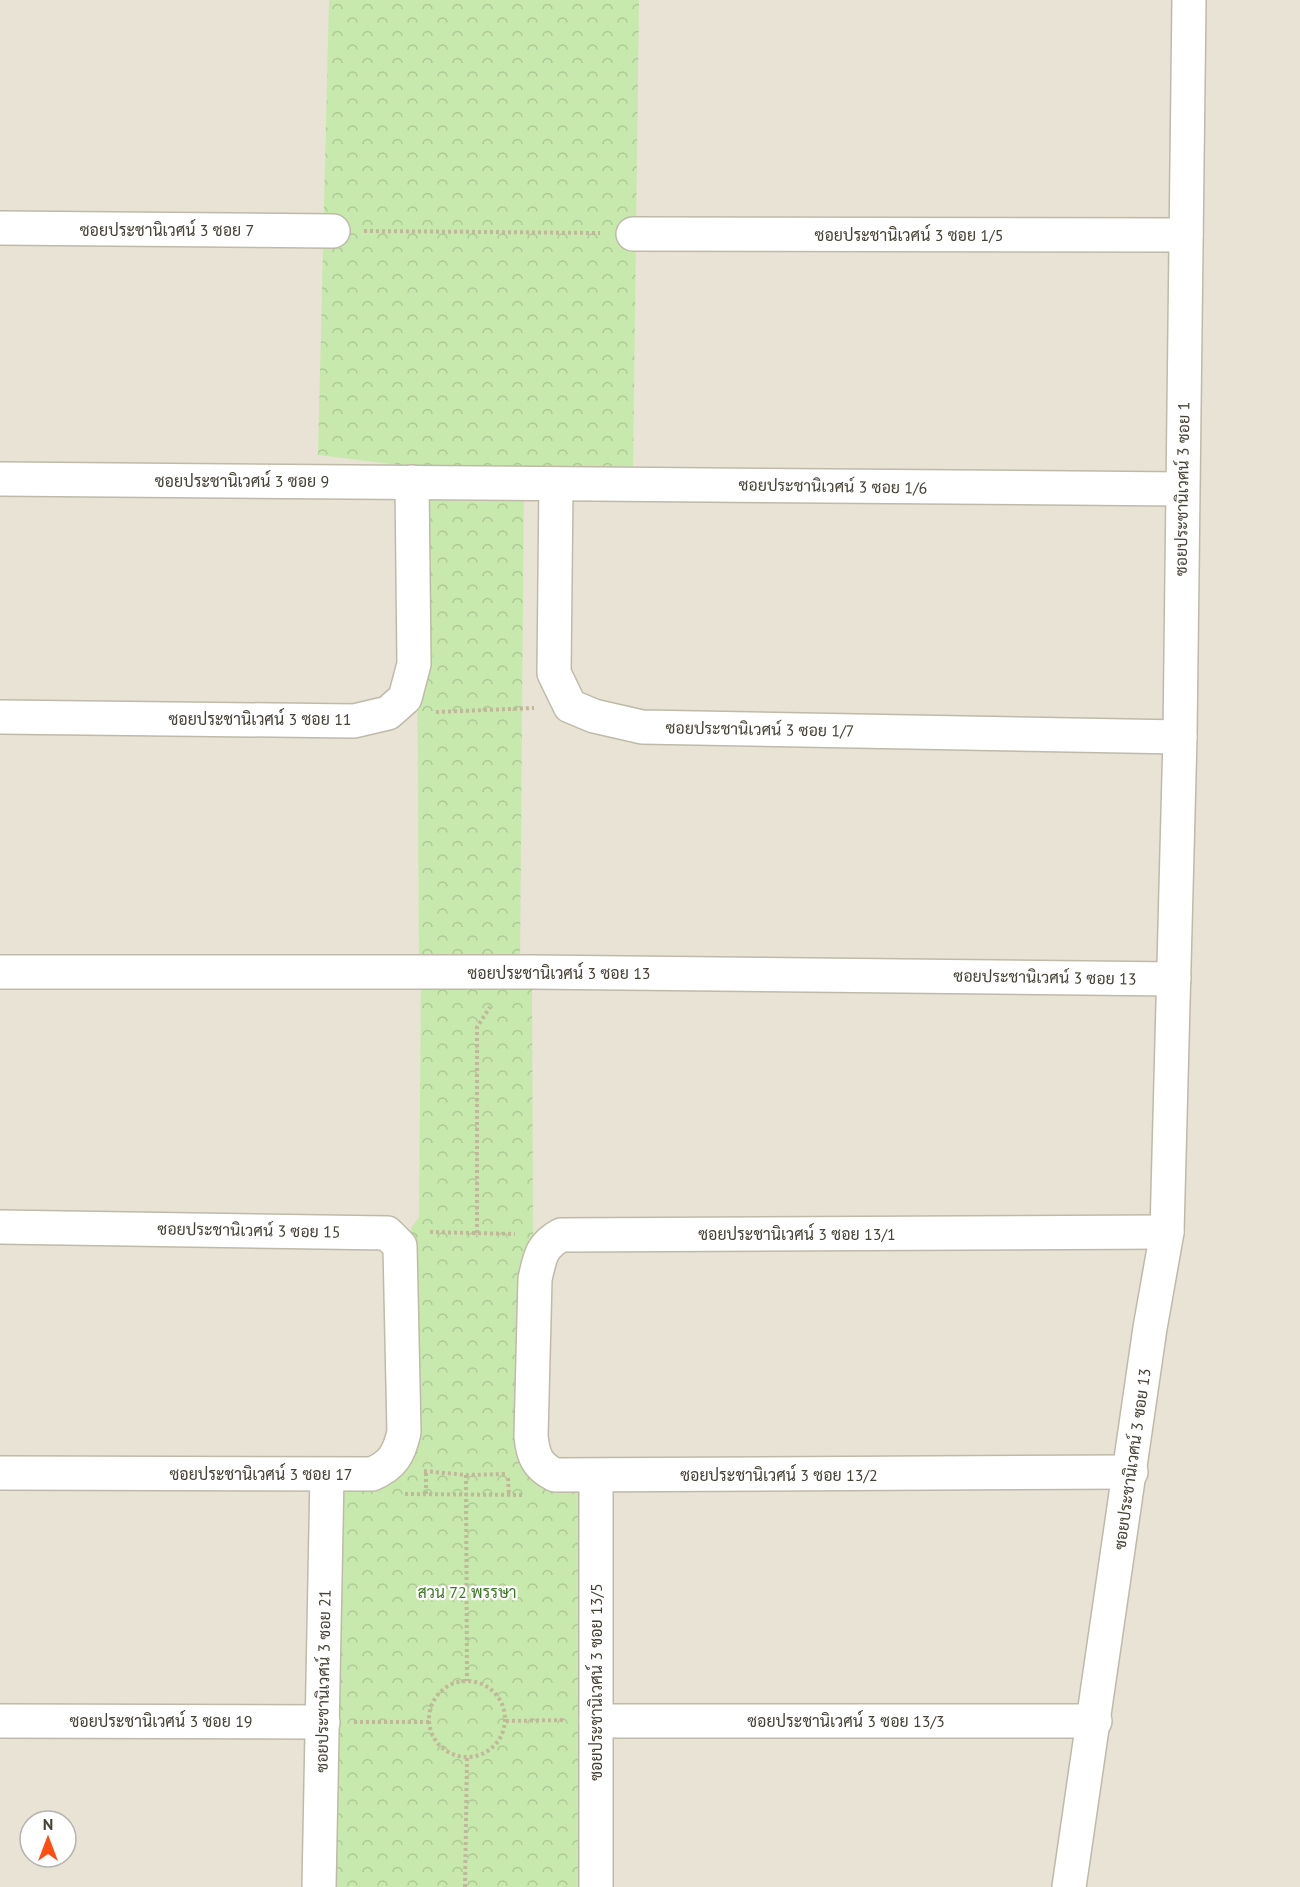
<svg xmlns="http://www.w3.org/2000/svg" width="1300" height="1887" viewBox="0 0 1300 1887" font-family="'PT Sans',Sarabun,sans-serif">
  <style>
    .residential { fill: #e8e3d4; fill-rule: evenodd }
    .park { fill: url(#park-crowns) }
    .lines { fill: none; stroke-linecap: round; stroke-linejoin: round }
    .minor-casing { stroke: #bfbaa8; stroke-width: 36 }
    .path { stroke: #c1b799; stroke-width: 4; stroke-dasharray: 3 3; stroke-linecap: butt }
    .minor { stroke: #fff; stroke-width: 33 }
    .labels { text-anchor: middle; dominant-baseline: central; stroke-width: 4.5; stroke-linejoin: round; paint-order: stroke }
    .street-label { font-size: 16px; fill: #464135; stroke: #fff }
    .park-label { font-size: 16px; fill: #3d7a27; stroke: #fff }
  </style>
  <defs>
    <pattern id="park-crowns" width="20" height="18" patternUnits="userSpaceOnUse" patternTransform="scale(1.5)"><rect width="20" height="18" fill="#c8e9ad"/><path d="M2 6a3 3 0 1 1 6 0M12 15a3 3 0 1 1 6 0" fill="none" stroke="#adc995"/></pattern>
  </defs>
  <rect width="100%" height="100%" fill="#f3f1e6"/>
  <!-- residential -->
  <path class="residential" d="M0,0H1300V1887H0ZM30,1821H66V1857H30Z"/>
  <!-- park -->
  <g class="park">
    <polygon points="329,0 639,0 633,467 524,475 520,963 419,963 416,467 318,455"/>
    <polygon points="421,976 532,976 533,1231 528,1473 602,1472 596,1887 334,1887 335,1473 406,1470 411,1228 419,1217"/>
  </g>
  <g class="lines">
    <defs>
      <g id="minor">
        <polyline points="0,228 333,231"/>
        <polyline points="633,234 1186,235"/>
        <polyline points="0,479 1181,489"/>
        <polyline points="556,484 554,673 570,706 594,716 642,727 1180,737"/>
        <polyline points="0,717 354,721 388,713 405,698 414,664 412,482"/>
        <polyline points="0,972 532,972 1174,979"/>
        <path d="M0,1227L387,1233L400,1246L404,1432C399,1454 393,1465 372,1474L0,1473"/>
        <path d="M1131,1472L555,1475C537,1466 533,1456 531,1436L535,1279C540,1257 541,1246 561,1235L1167,1232"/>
        <polyline points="596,1476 596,1887"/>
        <polyline points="0,1721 323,1722"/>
        <polyline points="596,1721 1095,1721"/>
        <polyline points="319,1887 327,1475"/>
        <polyline points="1069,1887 1150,1328 1167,1232 1180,737 1189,0"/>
      </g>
    </defs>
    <!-- minor casing -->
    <use href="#minor" class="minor-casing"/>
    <!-- path -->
    <g class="path">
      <polyline points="364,231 600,233"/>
      <polyline points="436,712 534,708"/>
      <polyline points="430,1232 515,1234"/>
      <polyline points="477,1233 477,1027 490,1007"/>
      <polyline points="424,1471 466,1475 506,1474"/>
      <polyline points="426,1473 426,1495"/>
      <polyline points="466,1475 467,1681"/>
      <polyline points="508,1478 509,1496"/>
      <polyline points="405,1494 523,1495"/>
      <circle cx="467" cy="1719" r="38"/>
      <polyline points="506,1721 563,1720"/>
      <polyline points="354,1722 429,1722"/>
      <polyline points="465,1887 467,1757"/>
    </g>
    <!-- minor -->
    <use href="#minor" class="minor"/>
  </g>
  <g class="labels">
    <!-- street labels -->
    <g class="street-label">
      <text x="167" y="230">ซอยประชานิเวศน์ 3 ซอย 7</text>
      <text x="909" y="235">ซอยประชานิเวศน์ 3 ซอย 1/5</text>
      <text x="242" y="481">ซอยประชานิเวศน์ 3 ซอย 9</text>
      <text transform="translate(833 486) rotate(1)">ซอยประชานิเวศน์ 3 ซอย 1/6</text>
      <text transform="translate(1182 489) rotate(-89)">ซอยประชานิเวศน์ 3 ซอย 1</text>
      <text x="260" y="719">ซอยประชานิเวศน์ 3 ซอย 11</text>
      <text transform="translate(760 729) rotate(1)">ซอยประชานิเวศน์ 3 ซอย 1/7</text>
      <text x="559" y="973">ซอยประชานิเวศน์ 3 ซอย 13</text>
      <text transform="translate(1045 977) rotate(1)">ซอยประชานิเวศน์ 3 ซอย 13</text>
      <text transform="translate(249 1230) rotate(1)">ซอยประชานิเวศน์ 3 ซอย 15</text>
      <text x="797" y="1234">ซอยประชานิเวศน์ 3 ซอย 13/1</text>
      <text transform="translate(1132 1459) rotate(-82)">ซอยประชานิเวศน์ 3 ซอย 13</text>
      <text x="261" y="1474">ซอยประชานิเวศน์ 3 ซอย 17</text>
      <text x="779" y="1475">ซอยประชานิเวศน์ 3 ซอย 13/2</text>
      <text transform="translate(323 1681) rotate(-89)">ซอยประชานิเวศน์ 3 ซอย 21</text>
      <text transform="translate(596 1682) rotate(-90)">ซอยประชานิเวศน์ 3 ซอย 13/5</text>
      <text x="161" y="1721">ซอยประชานิเวศน์ 3 ซอย 19</text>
      <text x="846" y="1721">ซอยประชานิเวศน์ 3 ซอย 13/3</text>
    </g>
    <!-- park labels -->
    <g class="park-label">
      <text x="467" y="1592">สวน 72 พรรษา</text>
    </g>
  </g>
  <!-- north arrow -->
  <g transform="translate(48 1839)"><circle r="28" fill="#ffffff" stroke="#b5b3ae" stroke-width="1.5"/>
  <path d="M0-4.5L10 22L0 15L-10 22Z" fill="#ff4e12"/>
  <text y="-9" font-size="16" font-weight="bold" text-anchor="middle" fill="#464135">N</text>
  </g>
</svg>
